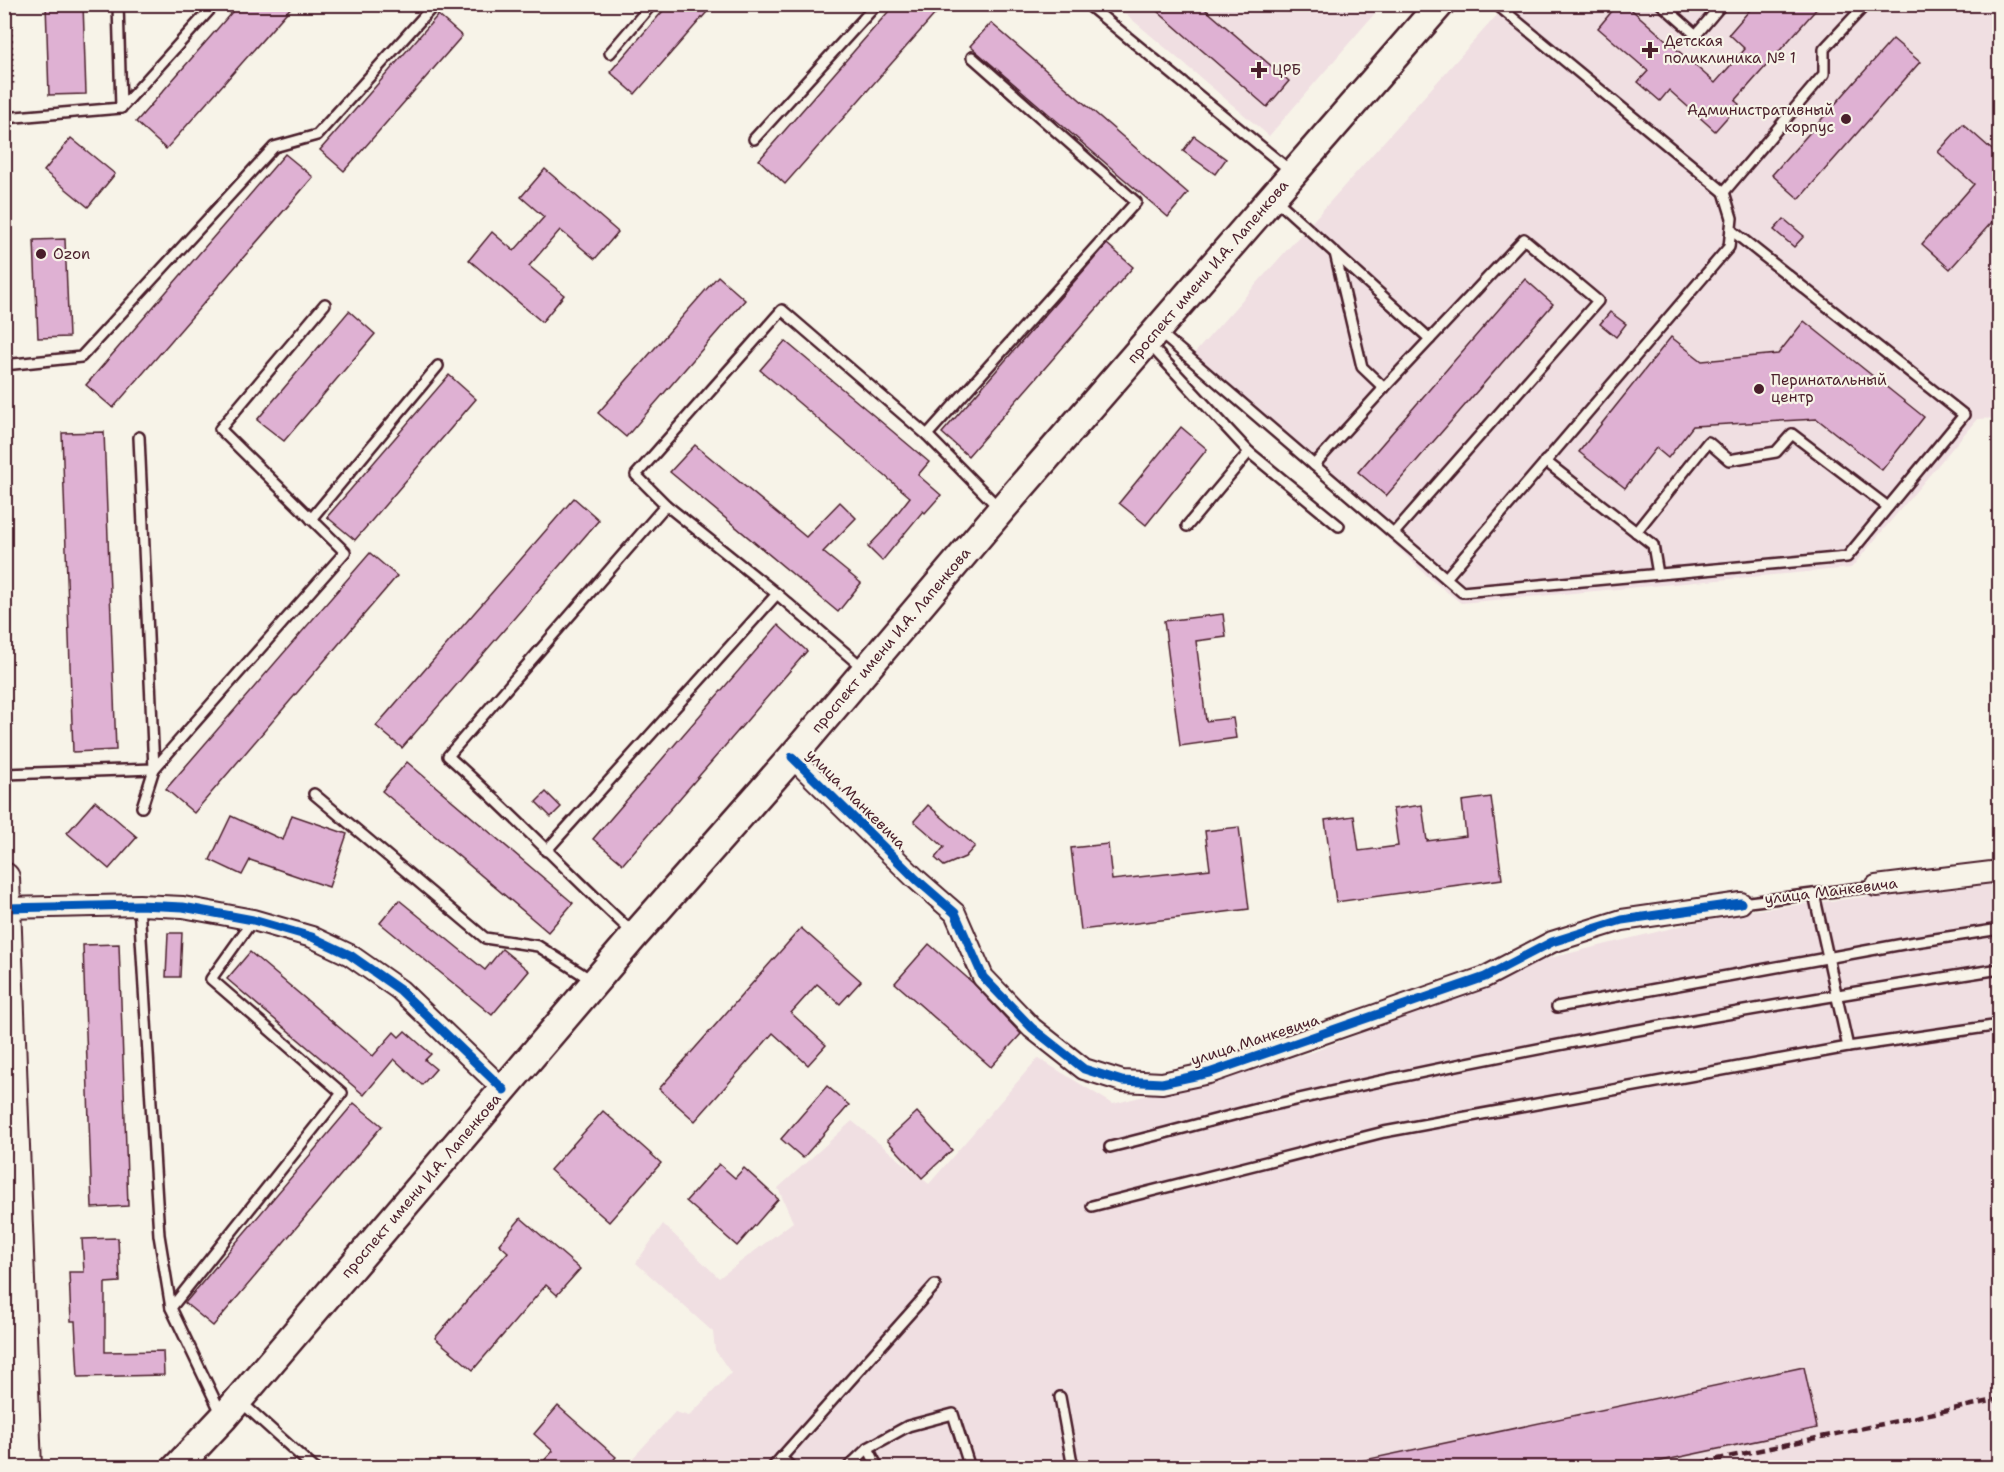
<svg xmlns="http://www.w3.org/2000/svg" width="2004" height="1472" viewBox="0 0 2004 1472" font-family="'Shantell Sans',sans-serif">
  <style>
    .built { fill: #f0dfe2 }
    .building { fill: #dfb1d3; stroke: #4a1f2b; stroke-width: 1.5 }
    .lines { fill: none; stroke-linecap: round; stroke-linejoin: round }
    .lane-casing { stroke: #4a1f2b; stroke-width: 14 }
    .street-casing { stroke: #4a1f2b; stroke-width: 24 }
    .secondary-casing { stroke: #4a1f2b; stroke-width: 32 }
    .primary-casing { stroke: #4a1f2b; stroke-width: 34 }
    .path { stroke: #4a1f2b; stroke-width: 3; stroke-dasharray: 1.5 4.5; stroke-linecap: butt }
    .lane { stroke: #f7f3e8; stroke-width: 9 }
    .street { stroke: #f7f3e8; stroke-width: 20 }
    .secondary { stroke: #f7f3e8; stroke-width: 27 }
    .primary { stroke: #f7f3e8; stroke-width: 30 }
    .rail { stroke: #4a1f2b; stroke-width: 4.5; stroke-dasharray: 9 4.5; stroke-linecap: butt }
    .cycleway-casing { stroke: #f7f3e8; stroke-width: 13 }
    .cycleway { stroke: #0057b8; stroke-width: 9 }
    .poi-dot { fill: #4a1f2b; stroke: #f7f3e8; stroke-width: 2 }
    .labels { text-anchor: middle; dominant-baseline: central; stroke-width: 4.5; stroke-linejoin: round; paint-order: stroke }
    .poi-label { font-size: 15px; fill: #4a1f2b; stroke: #f7f3e8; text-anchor: start }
    .street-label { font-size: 15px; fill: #4a1f2b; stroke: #f7f3e8 }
  </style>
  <rect width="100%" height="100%" fill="#f7f3e8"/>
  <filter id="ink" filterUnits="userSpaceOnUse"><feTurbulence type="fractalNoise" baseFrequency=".0167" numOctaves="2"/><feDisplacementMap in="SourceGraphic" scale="12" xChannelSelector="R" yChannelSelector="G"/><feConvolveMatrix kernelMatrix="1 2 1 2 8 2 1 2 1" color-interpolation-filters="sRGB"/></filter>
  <g filter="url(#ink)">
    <!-- built -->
    <g class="built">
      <polygon points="1115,5 1382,5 1269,136"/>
      <polygon points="1506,5 1999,5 1999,418 1977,419 1851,568 1461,603 1433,581 1192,356"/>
      <polygon points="1999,881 1999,1467 635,1468 632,1459 675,1412 689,1416 731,1373 715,1350 713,1332 636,1263 663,1224 719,1278 793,1222 778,1188 852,1121 929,1184 1038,1058 1113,1104 1313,1052 1550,958 1738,912"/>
    </g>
    <!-- building -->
    <g class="building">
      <polygon points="46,4 83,4 86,94 49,95"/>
      <polygon points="239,4 294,4 166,149 136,122"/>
      <polygon points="669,4 714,4 635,94 610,72"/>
      <polygon points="895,4 944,4 785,184 759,160"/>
      <polygon points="1149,4 1199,4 1289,81 1267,107"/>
      <polygon points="1618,4 1625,4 1715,83 1745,49 1729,34 1755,4 1821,4 1735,101 1739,104 1715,131 1669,90 1660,101 1638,82 1648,71 1598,28"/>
      <polygon points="438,15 462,36 344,171 320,150"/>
      <polygon points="991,23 1188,193 1168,217 970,46"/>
      <polygon points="1893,39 1920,62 1799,199 1772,175"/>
      <polygon points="1963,124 2000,157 2000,213 1950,269 1922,244 1974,184 1938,152"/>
      <polygon points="1194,136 1226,159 1215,174 1183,151"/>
      <polygon points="71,138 115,174 88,207 44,171"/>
      <polygon points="285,154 313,177 113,408 86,385"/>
      <polygon points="545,169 618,232 595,259 560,230 529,266 564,295 542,322 469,260 492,232 514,251 544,217 521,197"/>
      <polygon points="1784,219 1804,236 1794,247 1774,230"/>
      <polygon points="65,239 69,337 38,338 34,240"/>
      <polygon points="1107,244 1133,267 968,456 942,433"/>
      <polygon points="718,276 745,300 626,437 598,413"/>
      <polygon points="1525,279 1553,304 1386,496 1358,472"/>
      <polygon points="349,311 375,334 284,441 257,420"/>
      <polygon points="1610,312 1626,324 1616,337 1600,324"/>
      <polygon points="1804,321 1924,417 1882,470 1817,419 1693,426 1668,458 1656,448 1625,488 1579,452 1671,337 1702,361 1778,354"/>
      <polygon points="785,341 929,462 918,475 941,495 925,513 923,511 882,561 868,547 885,529 910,497 760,370"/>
      <polygon points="449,375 476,399 355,540 327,517"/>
      <polygon points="1181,427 1207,449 1146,525 1119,503"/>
      <polygon points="104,432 116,750 73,752 62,433"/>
      <polygon points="695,445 806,537 840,502 856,518 823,552 861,583 838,612 670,472"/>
      <polygon points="574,498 599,520 402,748 376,726"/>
      <polygon points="370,553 397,576 194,813 166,789"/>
      <polygon points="1223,614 1226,637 1196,641 1206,721 1233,718 1236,738 1180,746 1164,621"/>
      <polygon points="778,625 807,651 623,864 593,839"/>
      <polygon points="407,762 573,903 548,932 382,791"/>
      <polygon points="546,792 561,807 551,817 536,802"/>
      <polygon points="1491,797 1502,879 1336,902 1325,820 1354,816 1359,851 1398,846 1393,809 1422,805 1427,841 1466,836 1462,801"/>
      <polygon points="95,801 137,837 109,869 67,833"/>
      <polygon points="928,805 975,846 965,857 944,866 935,858 944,847 914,821"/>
      <polygon points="292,815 347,834 329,887 250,860 242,875 210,860 231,816 283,840"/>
      <polygon points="1239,827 1249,909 1081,930 1071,848 1108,844 1112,880 1210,869 1205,831"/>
      <polygon points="399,900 485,970 502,949 529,971 492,1015 380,923"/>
      <polygon points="801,928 861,981 840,1004 817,984 791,1013 826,1045 808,1065 773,1033 695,1121 659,1089"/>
      <polygon points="168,933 182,933 180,977 166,977"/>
      <polygon points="119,944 128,1206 92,1208 83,945"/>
      <polygon points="929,944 973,983 1021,1034 991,1067 895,983"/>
      <polygon points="250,952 373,1056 394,1032 399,1037 405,1031 431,1054 425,1060 436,1069 422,1085 394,1059 364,1095 227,979"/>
      <polygon points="827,1086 849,1105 803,1158 781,1139"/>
      <polygon points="354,1103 382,1126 213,1326 185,1303"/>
      <polygon points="603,1111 661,1163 609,1222 550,1170"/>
      <polygon points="917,1112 952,1150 922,1178 887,1140"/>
      <polygon points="719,1164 735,1178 744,1168 778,1199 737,1246 686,1201"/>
      <polygon points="521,1218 580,1269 557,1295 546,1285 473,1370 435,1338 508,1252 499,1244"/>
      <polygon points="118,1238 120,1282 105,1283 105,1352 163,1351 164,1375 78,1377 75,1321 71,1321 69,1272 84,1272 82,1239"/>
      <polygon points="1804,1367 1817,1428 1633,1467 1361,1467 1360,1461"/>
      <polygon points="558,1406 616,1457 607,1467 538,1467 553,1451 534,1434"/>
    </g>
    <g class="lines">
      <defs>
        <g id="lane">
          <polyline points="1087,4 1292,172"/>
          <polyline points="1496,4 1724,192 1824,74 1824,49 1866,4"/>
          <polyline points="1661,4 1696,35 1722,4"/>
          <polyline points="610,53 652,4"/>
          <polyline points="121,108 215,4"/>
          <polyline points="4,118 121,108 118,4"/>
          <polyline points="754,139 877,4"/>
          <polyline points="1274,198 1430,339"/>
          <polyline points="1335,253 1362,367 1384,388 1524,239 1598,301 1394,533"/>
          <polyline points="1159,332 1462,592 1847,557 1964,415 1731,230"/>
          <polyline points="1149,344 1249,452 1339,526"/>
          <polyline points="4,365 81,357 274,147 317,135 435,4"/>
          <polyline points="927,435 1136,202 972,57"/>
          <polyline points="1545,461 1653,545 1658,574"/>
          <polyline points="1314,465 1384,388"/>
          <polyline points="311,519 438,366"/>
          <polyline points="1187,526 1249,452"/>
          <polyline points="1636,532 1708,442 1729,460 1776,452 1792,434 1888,507"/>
          <polyline points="1446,578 1729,247 1732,218 1724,192"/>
          <polyline points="863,668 777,594 666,505 636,475 782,310 927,435 1000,509"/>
          <polyline points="4,774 154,769 139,437"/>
          <polyline points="314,794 485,938 538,946 593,981"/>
          <polyline points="142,807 154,769 345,552 220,429 325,304"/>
          <polyline points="546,851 777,594"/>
          <polyline points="1741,903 1876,886"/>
          <polyline points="139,905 159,1235 171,1308 222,1415"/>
          <path d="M633,933C570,875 512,813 448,756L666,505"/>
          <polyline points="1557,1007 1909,943 2000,929"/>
          <polyline points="1848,1047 2000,1025"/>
          <path d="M1110,1147C1163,1134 1216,1119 1269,1106C1510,1050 1755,1007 2000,969"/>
          <polyline points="1092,1206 1384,1132 1848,1047 1814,894"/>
          <polyline points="171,1308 342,1093 211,979 253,920"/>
          <polyline points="1060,1397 1073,1468"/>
          <polyline points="240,1401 314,1468"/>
          <polyline points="868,1448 878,1468"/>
          <polyline points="781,1458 792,1468"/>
          <polyline points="772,1468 935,1285"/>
          <polyline points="847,1468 868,1448 908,1426 953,1414 970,1468"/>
        </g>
        <g id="street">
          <polyline points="792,757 916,879 955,913 983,977 1032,1028 1084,1069 1122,1081 1162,1083 1209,1073 1485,977 1552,942 1622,920 1741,903"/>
          <polyline points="1876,886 2000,871"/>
          <polyline points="6,908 139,905 183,907 253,920 312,937 350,955 400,990 504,1090"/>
        </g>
        <g id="secondary">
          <path id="s1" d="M176,1468L223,1418L635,935L792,757L1001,510L1440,4"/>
        </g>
        <polyline id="primary" points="4,878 26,1468"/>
      </defs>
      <!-- lane casing -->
      <use href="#lane" class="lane-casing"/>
      <!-- street casing -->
      <use href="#street" class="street-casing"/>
      <!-- secondary casing -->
      <use href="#secondary" class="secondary-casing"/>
      <!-- primary casing -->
      <use href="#primary" class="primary-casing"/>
      <!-- path -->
      <polyline class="path" points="10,4 13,86"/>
      <!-- lane -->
      <use href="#lane" class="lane"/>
      <!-- street -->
      <use href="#street" class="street"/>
      <!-- secondary -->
      <use href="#secondary" class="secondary"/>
      <!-- primary -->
      <use href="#primary" class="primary"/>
      <!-- rail -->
      <polyline class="rail" points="1676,1468 2000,1399"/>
      <defs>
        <g id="cycleway">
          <polyline points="792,757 916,879 955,913 983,977 1032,1028 1084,1069 1122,1081 1162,1083 1209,1073 1485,977 1552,942 1622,920 1741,903"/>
          <polyline points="6,908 139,905 183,907 253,920 312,937 350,955 400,990 504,1090"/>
        </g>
      </defs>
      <!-- cycleway casing -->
      <use href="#cycleway" class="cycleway-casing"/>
      <!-- cycleway -->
      <use href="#cycleway" class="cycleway"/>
    </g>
  </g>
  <!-- markers -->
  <g class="poi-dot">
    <path d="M1647 41h6v6h6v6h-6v6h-6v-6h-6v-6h6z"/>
    <path d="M1256 61h6v6h6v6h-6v6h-6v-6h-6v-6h6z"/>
    <circle cx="1846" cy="119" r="6"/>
    <circle cx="41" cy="254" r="6"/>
    <circle cx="1759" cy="389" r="6"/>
  </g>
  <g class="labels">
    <!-- poi labels -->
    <g class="poi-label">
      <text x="1664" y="41">Детская<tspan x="1664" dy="17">поликлиника № 1</tspan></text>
      <text x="1272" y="70">ЦРБ</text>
      <text x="1834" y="110" text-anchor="end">Административный<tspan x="1834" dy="17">корпус</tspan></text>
      <text x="53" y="254">Ozon</text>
      <text x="1771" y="380">Перинатальный<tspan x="1771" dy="17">центр</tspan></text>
    </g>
    <!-- street labels -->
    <g class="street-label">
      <text stroke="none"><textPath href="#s1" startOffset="1580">проспект имени И.А. Лапенкова</textPath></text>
      <text stroke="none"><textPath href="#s1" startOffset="1094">проспект имени И.А. Лапенкова</textPath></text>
      <text transform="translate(856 799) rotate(45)">улица Манкевича</text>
      <text transform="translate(1831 891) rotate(-7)">улица Манкевича</text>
      <text transform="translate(1255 1040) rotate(-18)">улица Манкевича</text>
      <text stroke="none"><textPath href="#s1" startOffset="374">проспект имени И.А. Лапенкова</textPath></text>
    </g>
  </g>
  <!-- margin -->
  <rect width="2004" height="1472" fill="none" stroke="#f7f3e8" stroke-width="24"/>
  <rect x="12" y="12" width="1980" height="1448" fill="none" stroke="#4a1f2b" stroke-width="2" filter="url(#ink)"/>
</svg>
